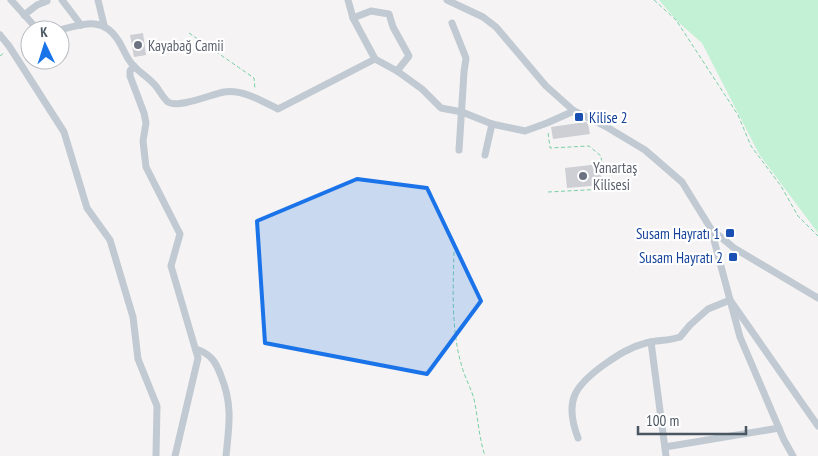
<svg xmlns="http://www.w3.org/2000/svg" width="818" height="456" viewBox="0 0 818 456" font-family="'PT Sans Narrow',sans-serif">
  <style>
    .green { fill: #c3f1d5 }
    .building { fill: #cdcfd5 }
    .lines { fill: none; stroke-linecap: round; stroke-linejoin: round }
    .path { stroke: #7ad0a6; stroke-width: 1; stroke-dasharray: 4 2.5; stroke-linecap: butt }
    .minor { stroke: #c1cad2; stroke-width: 7 }
    .marked { fill: #1a73e8; fill-opacity: 0.2; stroke: #1a73e8; stroke-width: 4; stroke-linejoin: round }
    .worship-dot { fill: #6b7280; stroke: #fff; stroke-width: 2 }
    .transit-dot { fill: #1a4fb4; stroke: #fff; stroke-width: 2 }
    .labels { text-anchor: middle; dominant-baseline: central; stroke-width: 4.5; stroke-linejoin: round; paint-order: stroke }
    .worship-label { font-size: 15px; fill: #5b616d; stroke: #fff; text-anchor: start }
    .transit-label { font-size: 15px; fill: #164399; stroke: #fff; text-anchor: end }
  </style>
  <rect width="100%" height="100%" fill="#f5f3f3"/>
  <!-- green -->
  <polygon class="green" points="659,0 818,0 818,233 759,154 702,43 678,22"/>
  <!-- building -->
  <g class="building">
    <polygon points="143,33 146,55 134,57 130,35"/>
    <polygon points="586,122 588,124 590,134 553,139 551,127"/>
    <polygon points="599,164 602,185 567,188 565,168"/>
  </g>
  <g class="lines">
    <!-- path -->
    <g class="path">
      <polyline points="654,0 676,20 738,115 751,146 781,186 798,216 818,236"/>
      <polyline points="189,33 254,78 255,89"/>
      <polyline points="0,56 5,52"/>
      <polyline points="548,192 605,189 601,156 589,146 550,148 548,132"/>
      <path d="M454,252C453,289 451,331 462,367C465,378 471,388 474,399C478,418 479,438 485,456"/>
    </g>
    <!-- minor -->
    <g class="minor">
      <polyline points="11,0 38,30"/>
      <polyline points="62,0 81,25"/>
      <polyline points="98,0 104,25"/>
      <polyline points="348,0 353,18 375,59"/>
      <polyline points="447,0 483,17 496,27 546,86 574,111 605,126 645,150 682,182 711,229 734,248 818,298"/>
      <polyline points="24,15 37,5 47,1"/>
      <polyline points="353,18 371,11 389,14 393,27 409,56 397,71"/>
      <polyline points="452,23 466,58 464,72 459,150"/>
      <path d="M60,30C83,24 103,16 118,40C122,46 125,54 129,60C135,70 146,75 154,84C159,89 162,97 168,102C178,109 212,94 224,92C242,89 262,101 278,109L375,59L397,71L422,89L441,108L462,112L492,124L525,131L547,123L574,111"/>
      <polyline points="0,35 9,46 64,132 87,208 110,240 133,317 138,359 157,406 156,456"/>
      <polyline points="134,66 130,71 130,76 144,113 146,123 143,141 146,167 180,234 171,266 198,358 175,456"/>
      <polyline points="485,155 492,124"/>
      <polyline points="711,229 740,337 784,440 793,456"/>
      <polyline points="651,342 666,456"/>
      <path d="M196,349C211,354 216,362 221,376C233,405 229,426 226,456"/>
      <path d="M578,438C564,401 574,386 605,364C618,355 630,347 646,343C657,340 669,341 680,337L690,325L708,309L730,300L818,426"/>
      <polyline points="665,447 779,428"/>
    </g>
  </g>
  <!-- marked area -->
  <path class="marked" d="M357,179L427,188L481,301L427,374L265,343L257,221Z"/>
  <!-- markers -->
  <g class="worship-dot">
    <circle cx="138" cy="45" r="5"/>
    <circle cx="583" cy="176" r="5"/>
  </g>
  <g class="transit-dot">
    <rect x="574" y="112" width="10" height="10" rx="2.5"/>
    <rect x="725" y="228" width="10" height="10" rx="2.5"/>
    <rect x="728" y="252" width="10" height="10" rx="2.5"/>
  </g>
  <g class="labels">
    <!-- worship labels -->
    <g class="worship-label">
      <text x="148" y="45">Kayabağ Camii</text>
      <text x="593" y="167">Yanartaş<tspan x="593" dy="17">Kilisesi</tspan></text>
    </g>
    <!-- transit labels -->
    <g class="transit-label">
      <text x="589" y="117" text-anchor="start">Kilise 2</text>
      <text x="720" y="233">Susam Hayratı 1</text>
      <text x="723" y="257">Susam Hayratı 2</text>
    </g>
  </g>
  <!-- north arrow -->
  <g transform="translate(45 45) rotate(356)"><circle r="24" fill="#ffffff" stroke="#b7bbc0"/>
  <path d="M0-4L9 19L0 12L-9 19Z" fill="#1a73e8"/>
  <text y="-8" font-size="14" font-weight="bold" text-anchor="middle" fill="#4a5661">K</text>
  </g>
  <!-- scale -->
  <path d="M638 426v8h108v-8" fill="none" stroke="#4a5661" stroke-width="2.5"/>
  <text x="646" y="426" font-size="15" fill="#4a5661" stroke="#ffffff" stroke-width="4" paint-order="stroke">100 m</text>
</svg>
